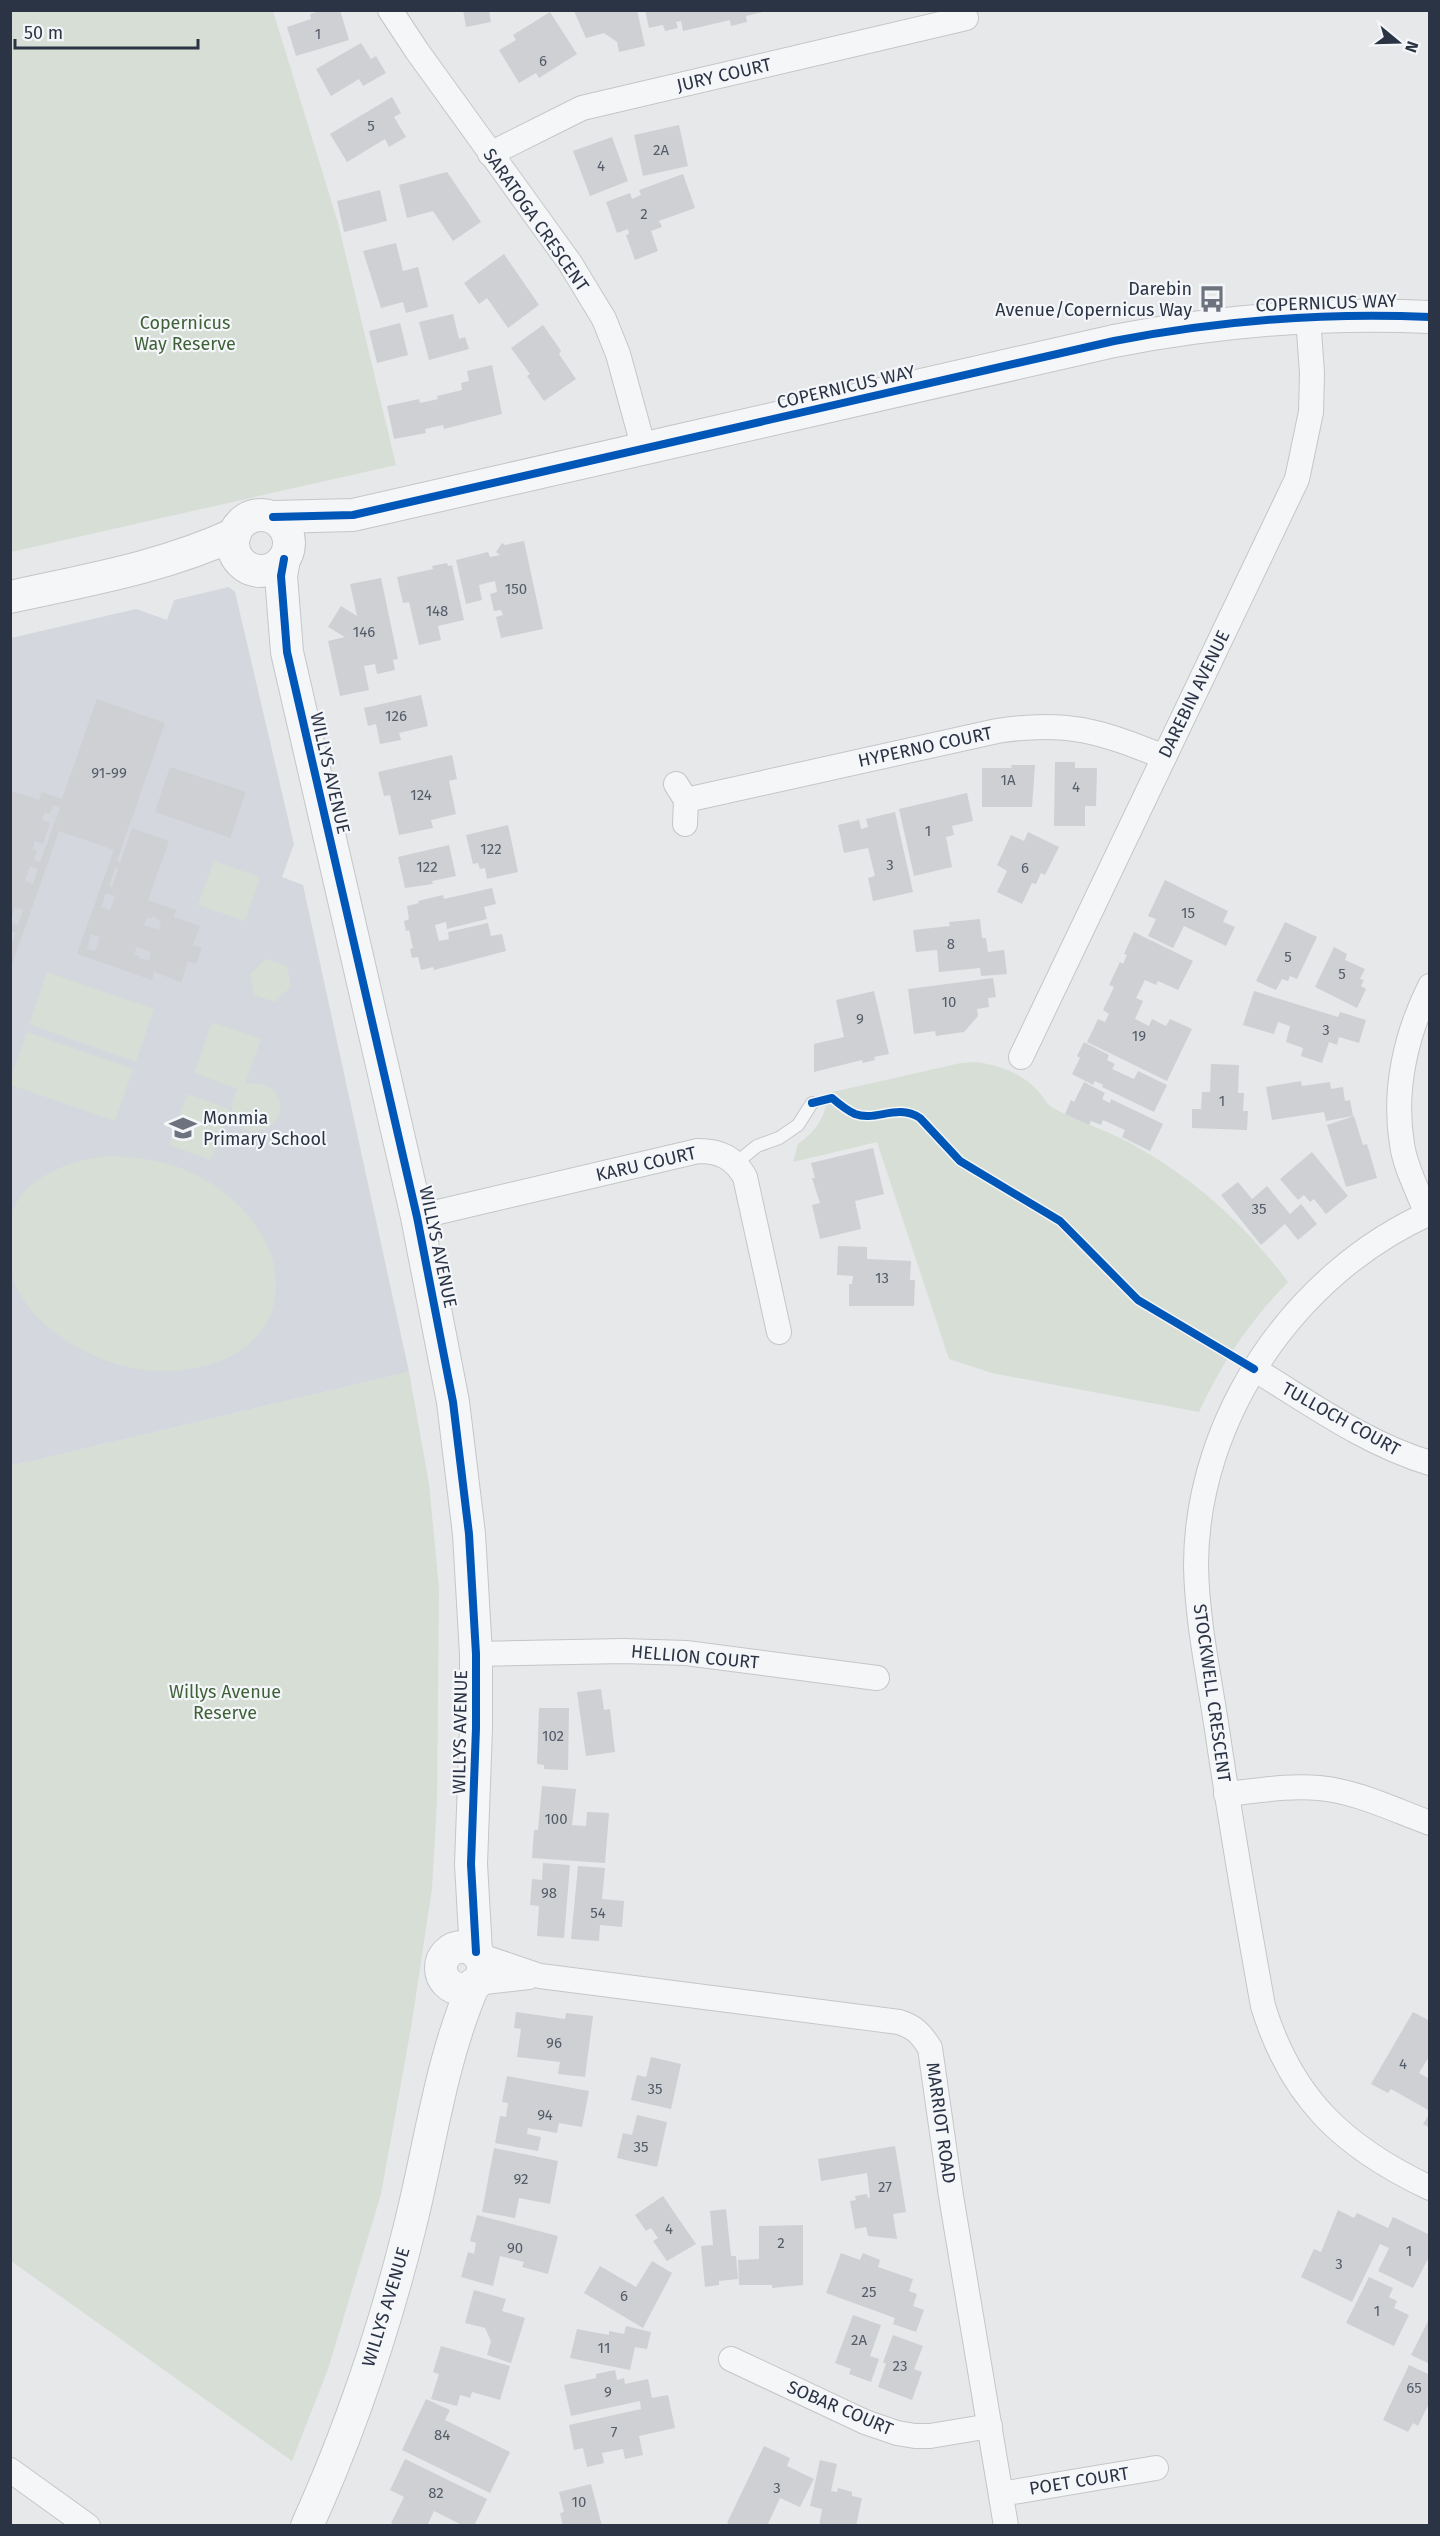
<svg xmlns="http://www.w3.org/2000/svg" width="1440" height="2536" viewBox="0 0 1440 2536" font-family="'Fira Sans',sans-serif">
  <style>
    .built { fill: #d4d7dd }
    .green { fill: #d6ded6 }
    .building { fill: #ced0d3; fill-rule: evenodd }
    .lines { fill: none; stroke-linecap: round; stroke-linejoin: round }
    .service-casing { stroke: #c4c6c8; stroke-width: 14 }
    .minor-casing { stroke: #c4c6c8; stroke-width: 26 }
    .tertiary-casing { stroke: #c4c6c8; stroke-width: 34 }
    .service { stroke: #f5f6f7; stroke-width: 12 }
    .minor { stroke: #f5f6f7; stroke-width: 24 }
    .tertiary { stroke: #f5f6f7; stroke-width: 32 }
    .cycleway-casing { stroke: #f4f6f9; stroke-width: 11 }
    .cycleway { stroke: #0057b8; stroke-width: 8 }
    .labels { text-anchor: middle; dominant-baseline: central; stroke-width: 4.5; stroke-linejoin: round; paint-order: stroke }
    .number-label { font-size: 15px; fill: #545c69 }
    .street-label { font-size: 18px; fill: #2b3445; stroke: #f4f6f9 }
    .poi-label { font-size: 18px; fill: #2b3445; stroke: #f4f6f9; text-anchor: end }
    .park-label { font-size: 18px; fill: #3f6138; stroke: #f4f6f9 }
  </style>
  <rect width="100%" height="100%" fill="#e6e8ea"/>
  <!-- built -->
  <polygon class="built" points="229,587 235,592 294,844 282,877 303,885 409,1372 11,1466 11,638 136,609 167,620 174,600"/>
  <!-- green -->
  <g class="green">
    <polygon points="11,10 273,11 338,223 396,465 11,552"/>
    <polygon points="214,861 260,877 245,921 198,905"/>
    <polygon points="266,959 287,966 291,987 275,1002 254,995 250,974"/>
    <polygon points="47,972 154,1009 136,1062 29,1024"/>
    <path d="M212,1022L261,1039L245,1084C290,1076 293,1135 248,1131C231,1121 227,1105 238,1089L194,1073Z"/>
    <polygon points="27,1032 133,1069 115,1121 11,1085 11,1077"/>
    <path d="M977,1062C1001,1066 1021,1073 1038,1091C1043,1096 1046,1104 1053,1108C1077,1121 1103,1129 1128,1142C1193,1177 1244,1223 1288,1282C1250,1321 1222,1362 1199,1412L992,1373L949,1359L877,1142L793,1162L798,1144C817,1131 826,1116 828,1093L961,1063Z"/>
    <polygon points="187,1094 229,1109 211,1160 169,1145"/>
    <path d="M105,1156C141,1156 177,1162 209,1182C301,1238 304,1355 183,1370C144,1375 103,1364 70,1343C40,1324 10,1295 10,1258C10,1245 8,1229 11,1217C20,1177 70,1161 105,1156Z"/>
    <polygon points="409,1372 429,1484 439,1588 437,1800 432,1888 412,2022 381,2194 328,2369 292,2461 11,2261 11,1466"/>
  </g>
  <!-- building -->
  <g class="building">
    <polygon points="323,10 340,10 349,40 296,56 287,27 311,19 310,14"/>
    <polygon points="463,10 489,10 491,22 466,27"/>
    <polygon points="578,10 637,10 645,46 619,52 617,42 604,33 586,38 574,11"/>
    <polygon points="645,10 767,10 767,11 746,16 747,22 731,26 730,20 683,31 681,21 676,22 678,28 665,31 663,25 649,28"/>
    <polygon points="550,12 577,54 539,78 536,73 519,83 499,50 516,40 513,35"/>
    <polygon points="361,43 371,59 376,56 386,73 363,86 359,79 331,96 316,69"/>
    <polygon points="392,97 401,113 394,117 406,137 389,147 385,139 347,162 330,134"/>
    <polygon points="679,125 688,166 643,176 634,135"/>
    <polygon points="612,137 628,181 590,196 573,151"/>
    <polygon points="447,172 481,222 453,241 433,211 407,218 399,185"/>
    <polygon points="683,174 695,208 659,221 662,227 651,231 658,251 635,260 626,235 629,234 628,229 617,233 606,202 630,193 632,199 641,195 639,190"/>
    <polygon points="380,190 387,221 344,232 337,201"/>
    <polygon points="396,243 403,271 418,267 428,307 406,313 403,302 381,308 363,251"/>
    <polygon points="504,254 539,305 508,328 487,298 479,304 464,283"/>
    <polygon points="453,314 459,339 465,337 469,349 429,360 419,322"/>
    <polygon points="400,323 408,355 377,363 369,331"/>
    <polygon points="543,325 561,351 559,354 576,379 544,401 527,376 530,374 511,348"/>
    <polygon points="492,365 502,414 444,429 443,425 425,429 426,433 394,439 387,406 419,399 420,403 438,399 437,396 462,390 461,383 469,381 467,371"/>
    <polygon points="524,541 543,629 501,638 496,617 503,615 501,610 494,611 490,594 497,592 495,581 479,585 482,600 466,604 456,560 488,552 490,557 500,555 496,552 502,543 505,545"/>
    <polygon points="447,563 448,566 452,565 464,620 438,626 441,640 419,645 409,602 403,603 397,577 433,569 432,566"/>
    <polygon points="381,578 398,659 393,660 395,670 377,674 375,664 364,666 369,690 340,696 328,641 345,637 328,627 341,606 357,616 350,584"/>
    <polygon points="421,695 428,726 399,733 401,740 380,744 376,724 368,726 364,708"/>
    <path d="M97,699L165,723L117,861L120,863L132,828L169,841L148,900L176,910L174,917L200,926L193,945L202,948L196,964L188,961L181,982L154,972L152,980L77,954L114,850L59,831L10,970V948L16,933L10,931V922L18,925L23,910L15,908L10,920V795L12,791L39,800L42,792L62,799ZM53,805L60,808L40,862L34,860L37,851L32,849L35,841L43,844L50,823L42,820L45,812L50,814ZM30,866L38,869L33,884L25,881ZM115,868L118,869L112,887L109,886ZM106,893L115,896L110,910L101,907ZM153,916L161,922L159,930L144,925L147,917L152,919ZM91,934L100,937L95,951L87,949ZM137,947L151,952L149,960L138,959L139,956L134,955Z"/>
    <polygon points="452,755 457,779 449,781 456,814 431,820 433,828 399,835 390,795 384,796 378,772"/>
    <polygon points="1055,762 1075,762 1075,768 1097,768 1096,806 1085,806 1085,826 1054,826"/>
    <polygon points="1011,765 1035,765 1032,807 982,807 982,768 1012,768"/>
    <polygon points="170,767 246,792 230,838 155,812"/>
    <polygon points="967,793 973,821 952,826 954,835 946,837 952,867 914,876 899,809"/>
    <polygon points="895,812 913,892 873,901 868,878 875,876 868,848 844,853 838,825 859,820 861,829 868,827 866,819"/>
    <polygon points="508,825 518,872 487,879 485,868 480,869 478,863 473,864 466,835"/>
    <polygon points="1028,832 1059,847 1045,875 1041,873 1036,884 1032,883 1022,904 997,892 1007,871 997,865 1011,835 1024,841"/>
    <polygon points="449,845 456,876 432,881 433,884 405,888 398,857"/>
    <polygon points="1165,880 1228,911 1223,922 1235,927 1226,946 1184,926 1173,948 1148,936 1156,919 1148,916"/>
    <polygon points="492,888 496,904 484,907 487,919 447,929 446,922 435,925 439,941 449,939 448,932 488,923 491,936 502,934 506,951 434,970 433,967 421,970 418,957 412,958 410,949 413,948 409,930 406,931 404,921 409,919 407,906 419,903 418,901 443,895 444,899"/>
    <polygon points="980,919 982,938 986,938 988,952 1004,950 1007,974 981,976 980,968 939,972 937,950 916,952 913,930 950,926 949,922"/>
    <polygon points="1285,922 1317,937 1297,979 1290,976 1288,981 1282,979 1276,990 1256,981"/>
    <polygon points="1134,932 1193,961 1178,990 1158,981 1156,985 1145,980 1136,998 1143,1001 1135,1019 1149,1026 1152,1019 1166,1026 1170,1019 1192,1029 1167,1081 1087,1042 1098,1019 1105,1022 1109,1014 1103,1010 1114,987 1109,985 1120,962 1123,964 1127,955 1124,954"/>
    <polygon points="1334,947 1347,954 1345,960 1365,969 1360,979 1364,980 1361,986 1366,989 1357,1008 1315,987"/>
    <polygon points="993,978 996,997 988,998 989,1007 977,1009 978,1016 964,1032 936,1036 935,1031 914,1034 908,989"/>
    <polygon points="874,991 889,1054 874,1057 875,1060 863,1063 862,1060 814,1072 814,1044 844,1037 836,1000"/>
    <polygon points="1254,991 1338,1017 1340,1012 1366,1020 1359,1043 1339,1037 1337,1045 1329,1042 1322,1063 1301,1056 1303,1048 1286,1042 1290,1026 1278,1022 1274,1034 1243,1025"/>
    <polygon points="1084,1042 1109,1055 1107,1060 1115,1064 1112,1069 1134,1079 1138,1071 1167,1085 1154,1112 1102,1087 1103,1085 1095,1081 1093,1085 1072,1074 1080,1058 1077,1056"/>
    <polygon points="1211,1064 1239,1065 1238,1093 1244,1093 1243,1111 1248,1111 1247,1130 1192,1128 1192,1109 1201,1109 1202,1092 1210,1092"/>
    <polygon points="1301,1081 1302,1086 1330,1082 1331,1089 1343,1087 1345,1101 1350,1100 1353,1116 1326,1121 1324,1112 1272,1120 1266,1087"/>
    <polygon points="1084,1082 1105,1093 1102,1099 1110,1103 1111,1099 1163,1124 1150,1151 1122,1137 1125,1130 1103,1120 1101,1125 1091,1121 1089,1125 1065,1114 1071,1100 1074,1102"/>
    <polygon points="1354,1116 1363,1145 1367,1144 1377,1178 1346,1187 1327,1125"/>
    <polygon points="873,1148 884,1194 855,1201 861,1229 820,1239 812,1205 820,1203 812,1178 815,1178 811,1163"/>
    <polygon points="1312,1152 1348,1196 1326,1214 1314,1199 1310,1202 1304,1195 1298,1200 1280,1179"/>
    <polygon points="1238,1182 1252,1199 1267,1186 1290,1214 1301,1204 1317,1224 1298,1240 1285,1224 1261,1245 1221,1195"/>
    <polygon points="838,1246 867,1247 867,1259 911,1261 910,1280 915,1280 914,1306 849,1306 849,1284 852,1284 853,1276 837,1275"/>
    <polygon points="601,1689 604,1710 610,1709 615,1752 586,1756 577,1692"/>
    <polygon points="539,1708 569,1708 568,1770 544,1769 544,1765 537,1764"/>
    <polygon points="542,1786 576,1789 572,1825 586,1826 587,1812 609,1813 605,1863 532,1858 534,1830 538,1830"/>
    <polygon points="543,1863 570,1865 564,1938 537,1936 539,1906 530,1905 532,1879 542,1880"/>
    <polygon points="578,1866 605,1868 602,1899 624,1901 622,1927 600,1925 599,1941 571,1939"/>
    <polygon points="516,2012 565,2019 566,2013 593,2016 585,2077 558,2074 560,2062 517,2057 521,2029 514,2028"/>
    <polygon points="1413,2012 1430,2021 1430,2055 1419,2073 1430,2079 1430,2111 1391,2089 1388,2093 1371,2084"/>
    <polygon points="651,2057 681,2064 671,2109 631,2100 637,2075 646,2077"/>
    <polygon points="507,2076 589,2091 582,2127 559,2123 557,2133 528,2128 527,2134 541,2137 538,2151 495,2143 500,2116 506,2117 508,2103 502,2102"/>
    <polygon points="1430,2113 1430,2128 1423,2124"/>
    <polygon points="637,2115 667,2122 657,2167 617,2158 623,2133 632,2135"/>
    <polygon points="895,2146 906,2212 893,2214 897,2239 868,2236 866,2227 855,2229 850,2201 856,2200 855,2196 867,2194 868,2198 870,2197 867,2173 821,2181 818,2159"/>
    <polygon points="494,2148 558,2161 550,2204 519,2198 515,2218 482,2212"/>
    <polygon points="663,2196 696,2244 667,2261 653,2241 658,2238 651,2228 646,2231 635,2215"/>
    <polygon points="726,2209 731,2256 736,2256 738,2279 719,2281 719,2285 705,2287 701,2246 713,2245 710,2211"/>
    <polygon points="1338,2210 1354,2218 1357,2213 1388,2228 1393,2217 1430,2235 1430,2255 1413,2288 1378,2271 1389,2248 1380,2244 1352,2302 1301,2277 1314,2249 1321,2252"/>
    <polygon points="477,2215 558,2236 548,2274 522,2267 524,2262 500,2256 493,2286 461,2277 468,2252 474,2254 476,2243 470,2241"/>
    <polygon points="803,2225 803,2285 772,2288 772,2285 739,2285 738,2260 759,2259 759,2226"/>
    <polygon points="841,2253 860,2260 863,2253 880,2260 878,2267 913,2279 909,2291 917,2294 913,2306 924,2310 916,2332 893,2324 895,2318 826,2293"/>
    <polygon points="652,2261 672,2273 643,2328 584,2293 600,2266 636,2287"/>
    <polygon points="1369,2277 1393,2288 1389,2297 1397,2301 1394,2308 1409,2315 1394,2346 1346,2323"/>
    <polygon points="474,2290 506,2299 502,2311 525,2318 511,2363 487,2355 491,2341 485,2328 465,2323"/>
    <polygon points="853,2315 881,2325 870,2356 879,2359 871,2382 849,2374 851,2369 835,2363"/>
    <polygon points="1430,2317 1430,2364 1411,2355"/>
    <polygon points="626,2326 651,2332 647,2349 635,2347 630,2370 570,2358 577,2329 609,2335 609,2331 624,2334"/>
    <polygon points="893,2335 923,2346 914,2369 922,2372 912,2400 878,2387 886,2364 883,2362"/>
    <polygon points="441,2346 510,2366 500,2400 472,2392 470,2398 460,2395 457,2406 431,2399 439,2374 433,2372"/>
    <polygon points="1409,2365 1430,2375 1430,2401 1418,2426 1413,2423 1408,2432 1383,2420"/>
    <polygon points="615,2370 617,2380 624,2378 625,2384 648,2379 652,2398 668,2395 675,2428 639,2436 643,2455 625,2459 623,2449 602,2453 604,2463 587,2467 583,2448 574,2450 569,2425 641,2409 640,2401 571,2416 564,2385 596,2378 596,2374"/>
    <polygon points="426,2399 450,2410 445,2420 510,2452 490,2493 402,2450"/>
    <polygon points="764,2446 790,2458 787,2466 814,2479 800,2507 780,2498 767,2526 732,2526 727,2523"/>
    <polygon points="405,2459 487,2499 474,2526 464,2526 434,2511 427,2526 396,2526 391,2523 404,2497 390,2490"/>
    <polygon points="820,2460 837,2464 831,2491 837,2492 838,2488 852,2492 852,2496 862,2498 856,2526 819,2526 822,2509 810,2506"/>
    <polygon points="591,2484 602,2526 563,2526 560,2513 564,2512 559,2492"/>
  </g>
  <g class="lines">
    <defs>
      <polyline id="service" points="736,1163 757,1146 779,1138 798,1125 812,1103"/>
      <g id="minor">
        <polyline points="390,10 417,51 570,263 604,319 618,354 644,449"/>
        <polyline points="490,154 582,108 966,18"/>
        <polyline points="676,784 686,800 685,824"/>
        <path d="M686,800L997,731C1067,720 1099,731 1164,757"/>
        <polyline points="1021,1057 1297,479 1311,412 1312,373 1308,317"/>
        <path d="M1430,1213C1295,1273 1196,1418 1196,1566C1197,1619 1208,1671 1216,1723C1230,1818 1246,1912 1263,2006C1291,2098 1343,2147 1430,2188"/>
        <path d="M1427,1215C1419,1192 1405,1168 1402,1144C1393,1090 1406,1034 1430,986"/>
        <path d="M417,1217L698,1151C721,1151 734,1158 745,1177L779,1332"/>
        <path d="M1254,1369C1310,1403 1366,1444 1430,1463"/>
        <polyline points="476,1654 623,1651 686,1653 877,1678"/>
        <path d="M1226,1794C1257,1791 1288,1785 1319,1788C1356,1791 1394,1810 1430,1823"/>
        <path d="M478,1955L540,1976L899,2022C915,2027 921,2034 930,2048L951,2196L1006,2526"/>
        <polyline points="476,1983 529,1977"/>
        <polyline points="731,2359 865,2422 897,2433 915,2436 930,2436 990,2426"/>
        <polyline points="10,2470 88,2526"/>
        <polyline points="1001,2494 1156,2468"/>
      </g>
      <g id="tertiary">
        <circle cx="261" cy="543" r="28"/>
        <path d="M273,517L353,515L1114,341C1218,321 1323,312 1430,317"/>
        <polyline points="284,559 281,576 287,652 417,1217 453,1402 469,1534 476,1654 476,1728 471,1864 476,1952"/>
        <path d="M10,597C87,580 164,567 235,534"/>
        <circle cx="462" cy="1968" r="21"/>
        <path d="M307,2526C350,2431 384,2330 409,2230C430,2148 440,2062 474,1984"/>
      </g>
    </defs>
    <!-- service casing -->
    <use href="#service" class="service-casing"/>
    <!-- minor casing -->
    <use href="#minor" class="minor-casing"/>
    <!-- tertiary casing -->
    <use href="#tertiary" class="tertiary-casing"/>
    <!-- service -->
    <use href="#service" class="service"/>
    <!-- minor -->
    <use href="#minor" class="minor"/>
    <!-- tertiary -->
    <use href="#tertiary" class="tertiary"/>
    <defs>
      <g id="cycleway">
        <path d="M273,517L353,515L1114,341C1218,321 1323,312 1430,317"/>
        <polyline points="284,559 281,576 287,652 417,1217 453,1402 469,1534 476,1654 476,1728 471,1864 476,1952"/>
        <path d="M812,1103L832,1098C839,1104 846,1110 855,1114C876,1122 897,1103 920,1118L960,1161L1060,1221L1138,1300L1254,1369"/>
      </g>
    </defs>
    <!-- cycleway casing -->
    <use href="#cycleway" class="cycleway-casing"/>
    <!-- cycleway -->
    <use href="#cycleway" class="cycleway"/>
  </g>
  <!-- icons -->
  <defs>
    <symbol id="bus-bare" viewBox="-9 -9 18 18"><path d="M-5-6H5V4H4V6H2V4H-2V6H-4V4H-5ZM-3.5-4V0h7V-4ZM-3.5 1.2v1.5H-2V1.2ZM2 1.2v1.5H3.5V1.2Z" fill="#6c737f" stroke="#f4f6f9" stroke-width="2.5" paint-order="stroke"/></symbol>
    <symbol id="school-bare" viewBox="-9 -9 18 18"><path d="M0-5L7-2L0 1L-7-2ZM-4 1L0 2.5L4 1V4Q0 6-4 4Z" fill="#6c737f" stroke="#f4f6f9" stroke-width="2.5" paint-order="stroke"/></symbol>
  </defs>
  <g fill-rule="evenodd">
    <use href="#bus-bare" x="1193" y="280" width="38" height="38"/>
    <use href="#school-bare" x="164" y="1109" width="38" height="38"/>
  </g>
  <g class="labels">
    <!-- number labels -->
    <g class="number-label">
      <text x="318" y="34">1</text>
      <text x="543" y="61">6</text>
      <text x="371" y="126">5</text>
      <text x="661" y="150">2A</text>
      <text x="601" y="166">4</text>
      <text x="644" y="214">2</text>
      <text x="516" y="589">150</text>
      <text x="437" y="611">148</text>
      <text x="364" y="632">146</text>
      <text x="396" y="716">126</text>
      <text x="109" y="773">91-99</text>
      <text x="1008" y="780">1A</text>
      <text x="1076" y="787">4</text>
      <text x="421" y="795">124</text>
      <text x="928" y="831">1</text>
      <text x="491" y="849">122</text>
      <text x="890" y="865">3</text>
      <text x="427" y="867">122</text>
      <text x="1025" y="868">6</text>
      <text x="1188" y="913">15</text>
      <text x="951" y="944">8</text>
      <text x="1288" y="957">5</text>
      <text x="1342" y="974">5</text>
      <text x="949" y="1002">10</text>
      <text x="860" y="1019">9</text>
      <text x="1326" y="1030">3</text>
      <text x="1139" y="1036">19</text>
      <text x="1222" y="1101">1</text>
      <text x="1259" y="1209">35</text>
      <text x="882" y="1278">13</text>
      <text x="553" y="1736">102</text>
      <text x="556" y="1819">100</text>
      <text x="549" y="1893">98</text>
      <text x="598" y="1913">54</text>
      <text x="554" y="2043">96</text>
      <text x="1403" y="2064">4</text>
      <text x="655" y="2089">35</text>
      <text x="545" y="2115">94</text>
      <text x="641" y="2147">35</text>
      <text x="521" y="2179">92</text>
      <text x="885" y="2187">27</text>
      <text x="669" y="2229">4</text>
      <text x="781" y="2243">2</text>
      <text x="515" y="2248">90</text>
      <text x="1409" y="2251">1</text>
      <text x="1339" y="2264">3</text>
      <text x="869" y="2292">25</text>
      <text x="624" y="2296">6</text>
      <text x="1377" y="2311">1</text>
      <text x="859" y="2340">2A</text>
      <text x="604" y="2348">11</text>
      <text x="900" y="2366">23</text>
      <text x="1414" y="2388">65</text>
      <text x="608" y="2392">9</text>
      <text x="614" y="2432">7</text>
      <text x="442" y="2435">84</text>
      <text x="777" y="2488">3</text>
      <text x="436" y="2493">82</text>
      <text x="579" y="2502">10</text>
    </g>
    <!-- street labels -->
    <g class="street-label">
      <text transform="translate(724 75) rotate(-13)">JURY COURT</text>
      <text transform="translate(536 220) rotate(55)">SARATOGA CRESCENT</text>
      <text transform="translate(1326 303) rotate(-2)">COPERNICUS WAY</text>
      <text transform="translate(846 387) rotate(-13)">COPERNICUS WAY</text>
      <text transform="translate(1194 694) rotate(-64)">DAREBIN AVENUE</text>
      <text transform="translate(925 747) rotate(-12)">HYPERNO COURT</text>
      <text transform="translate(330 773) rotate(77)">WILLYS AVENUE</text>
      <text transform="translate(646 1164) rotate(-13)">KARU COURT</text>
      <text transform="translate(438 1247) rotate(78)">WILLYS AVENUE</text>
      <text transform="translate(1341 1419) rotate(29)">TULLOCH COURT</text>
      <text transform="translate(695 1657) rotate(5)">HELLION COURT</text>
      <text transform="translate(1212 1693) rotate(82)">STOCKWELL CRESCENT</text>
      <text transform="translate(460 1732) rotate(-89)">WILLYS AVENUE</text>
      <text transform="translate(941 2123) rotate(82)">MARRIOT ROAD</text>
      <text transform="translate(386 2307) rotate(-73)">WILLYS AVENUE</text>
      <text transform="translate(840 2408) rotate(23)">SOBAR COURT</text>
      <text transform="translate(1079 2481) rotate(-9)">POET COURT</text>
    </g>
    <!-- poi labels -->
    <g class="poi-label">
      <text x="1192" y="289">Darebin<tspan x="1192" dy="21">Avenue/Copernicus Way</tspan></text>
      <text x="203" y="1118" text-anchor="start">Monmia<tspan x="203" dy="21">Primary School</tspan></text>
    </g>
    <!-- park labels -->
    <g class="park-label">
      <text x="185" y="323">Copernicus<tspan x="185" dy="21">Way Reserve</tspan></text>
      <text x="225" y="1692">Willys Avenue<tspan x="225" dy="21">Reserve</tspan></text>
    </g>
  </g>
  <!-- border -->
  <rect width="1440" height="2536" fill="none" stroke="#2b3445" stroke-width="24"/>
  <!-- north arrow -->
  <g transform="translate(1398 42) rotate(109)" stroke="#f4f6f9" stroke-width="4.5" paint-order="stroke">
  <path d="M0-4.5L10 22L0 15L-10 22Z" fill="#2b3445"/>
  <text y="-9" font-size="16" font-weight="bold" text-anchor="middle" fill="#2b3445">N</text>
  </g>
  <!-- scale -->
  <path d="M15 39v9h183v-9" fill="none" stroke="#2b3445" stroke-width="3"/>
  <text x="24" y="39" font-size="18" fill="#2b3445" stroke="#f4f6f9" stroke-width="4.5" paint-order="stroke">50 m</text>
</svg>
